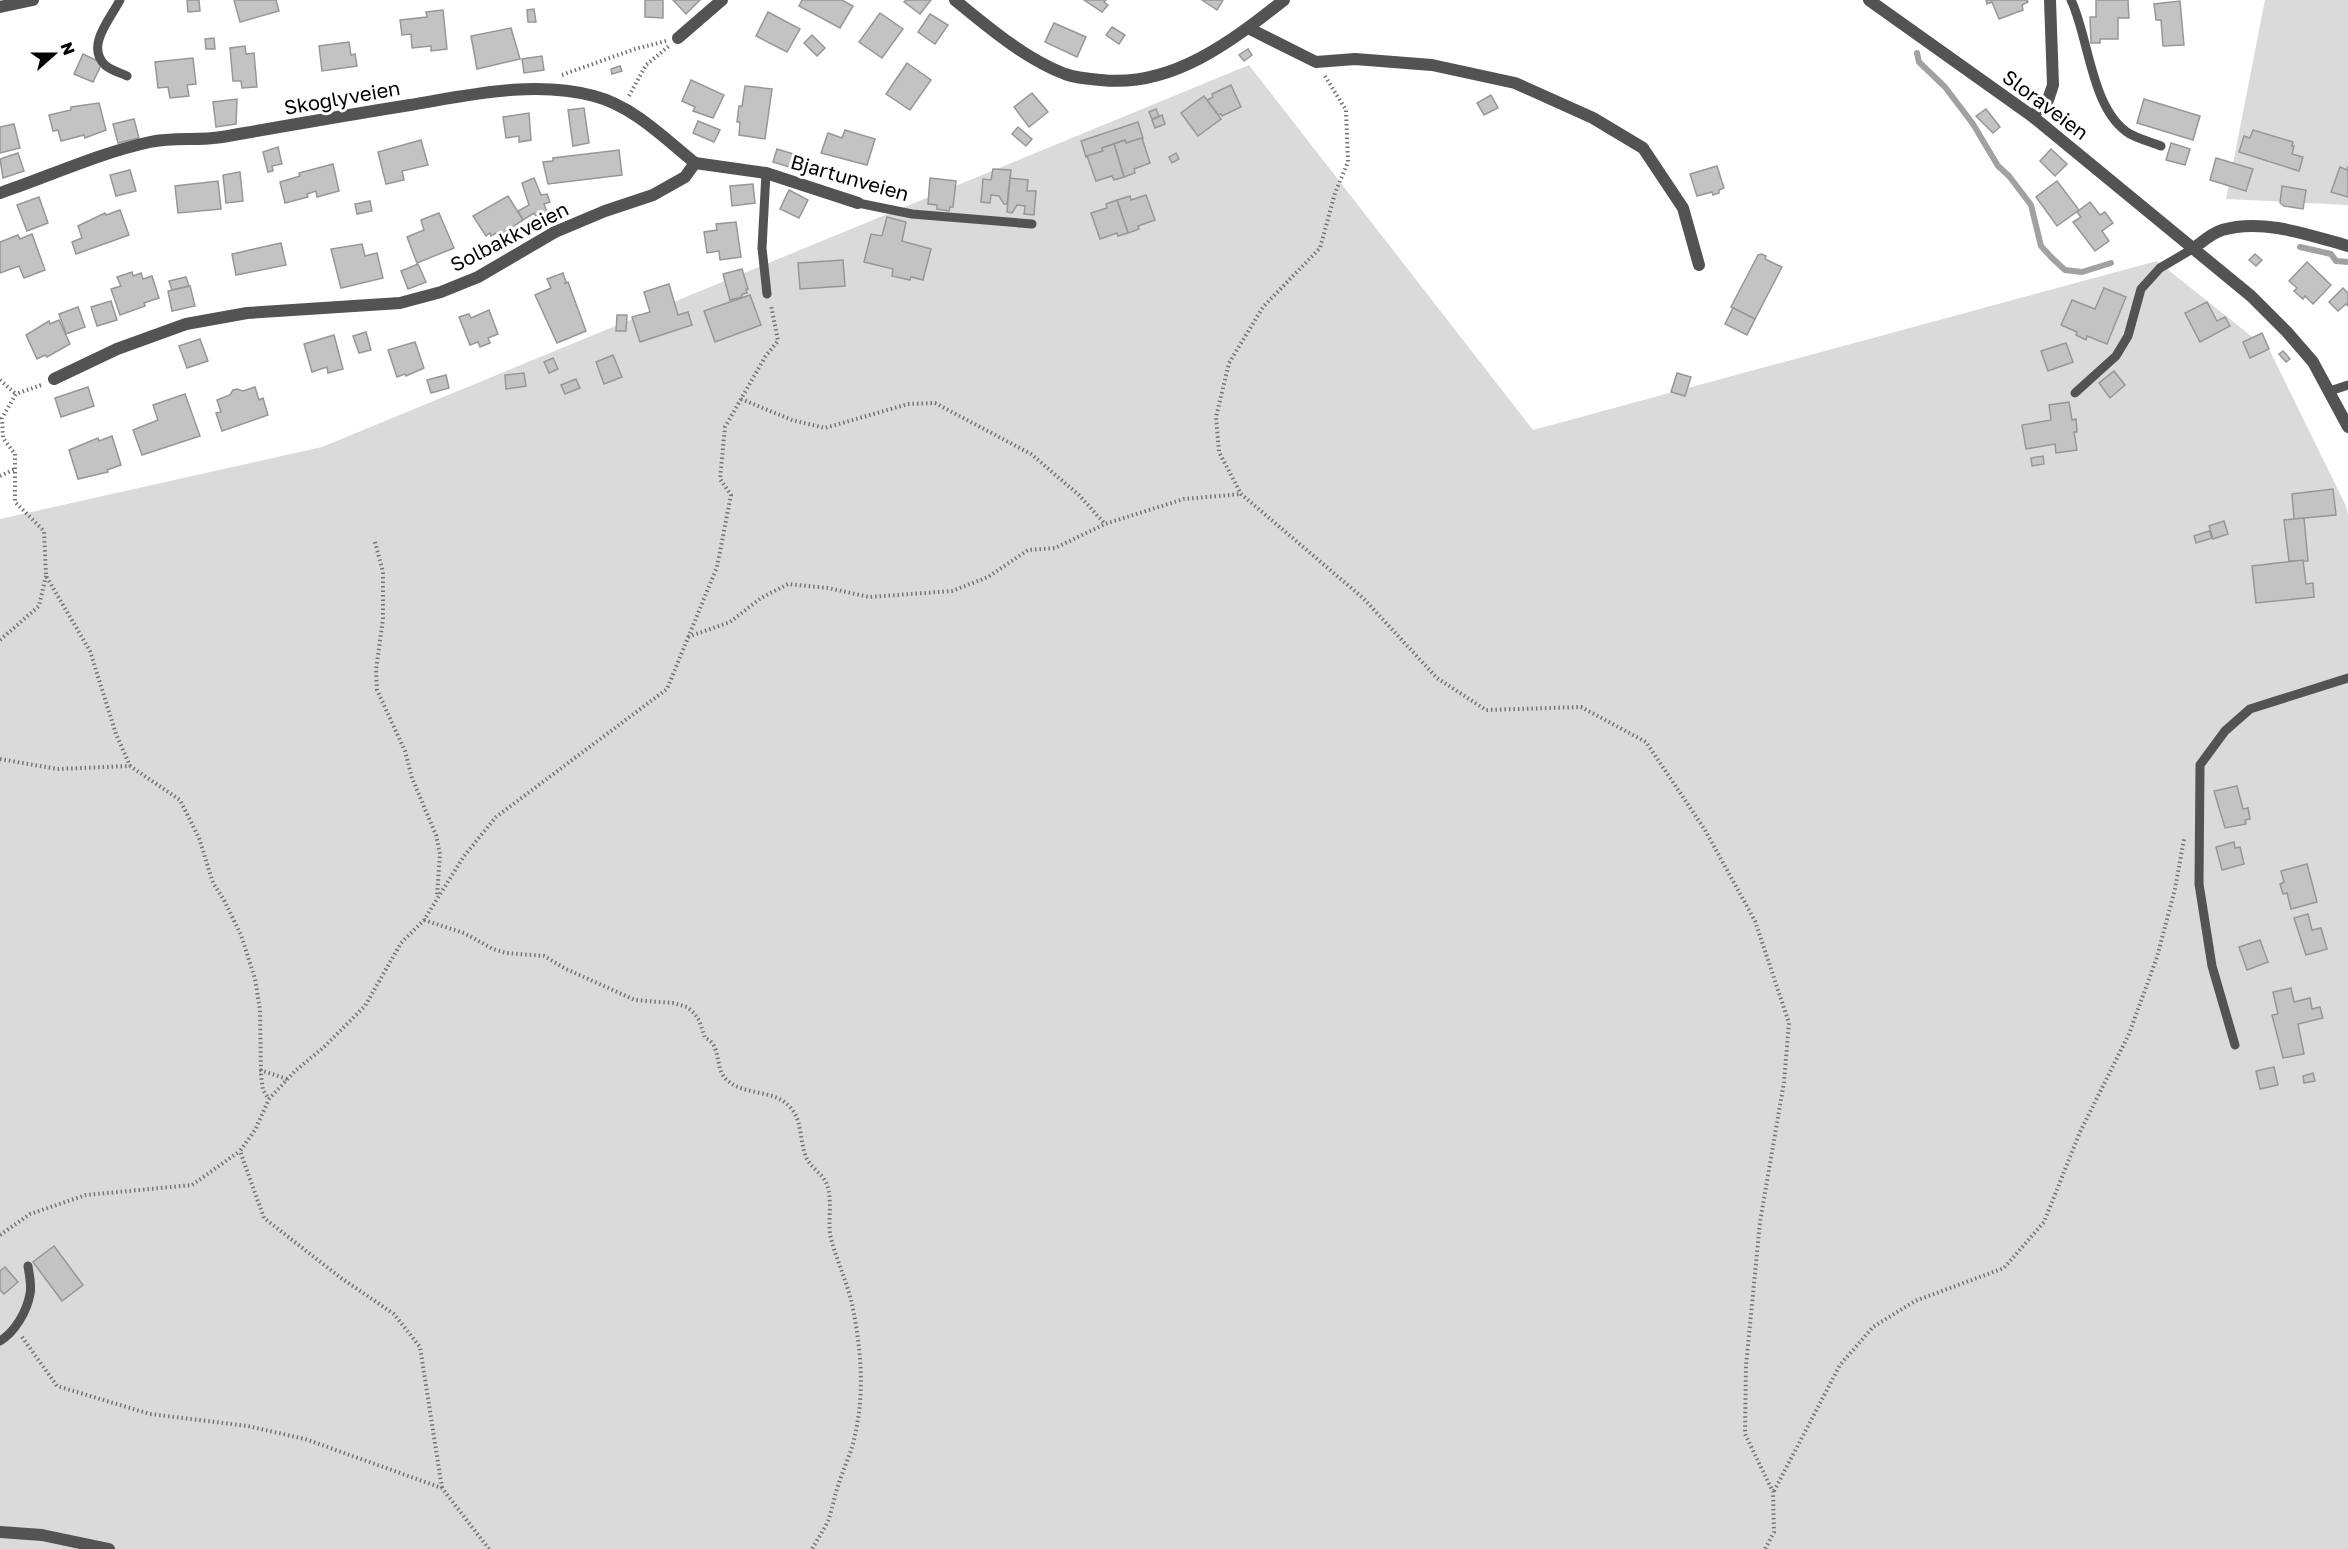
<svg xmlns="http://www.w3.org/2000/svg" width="2348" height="1549" viewBox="0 0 2348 1549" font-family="'Golos Text',sans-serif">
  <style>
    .green { fill: #dadada }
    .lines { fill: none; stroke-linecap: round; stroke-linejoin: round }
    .stream { stroke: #a1a1a1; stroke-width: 6 }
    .building { fill: #c3c3c3; stroke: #979797; stroke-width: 1.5 }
    .path { stroke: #757575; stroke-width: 4; stroke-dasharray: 1.5 3; stroke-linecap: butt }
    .lane { stroke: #535353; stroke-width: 9 }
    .street { stroke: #535353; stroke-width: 12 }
    .labels { text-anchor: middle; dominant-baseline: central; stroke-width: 6; stroke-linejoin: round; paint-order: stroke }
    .street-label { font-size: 20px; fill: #000; stroke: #fff }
  </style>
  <rect width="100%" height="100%" fill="#fff"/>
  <!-- green -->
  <g class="green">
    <polygon points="2265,0 2348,0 2348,205 2226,199"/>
    <polygon points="1249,65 1533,430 2157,261 2270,351 2346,506 2348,515 2348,1549 0,1549 0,519 322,447"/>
  </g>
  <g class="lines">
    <!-- stream -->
    <g class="stream">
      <polyline points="1917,53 1919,62 1945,87 1973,124 1998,166 2009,176 2031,205 2041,246 2052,258 2065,270 2082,272 2111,263"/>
      <polyline points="2300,247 2331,254 2336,261 2348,262"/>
    </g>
  </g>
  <!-- building -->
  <g class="building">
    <polygon points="187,0 199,0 200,11 188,12"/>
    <polygon points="234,0 276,0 279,11 240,22"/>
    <polygon points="645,0 663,0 663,18 645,17"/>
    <polygon points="673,0 700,0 686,14"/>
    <polygon points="802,0 842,0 853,6 840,28 799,6"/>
    <polygon points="906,0 931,0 920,14 904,2"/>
    <polygon points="1084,0 1106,0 1104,2 1108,5 1102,12"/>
    <polygon points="1202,0 1223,0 1217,10"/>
    <polygon points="1986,0 2027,0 2028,2 2022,5 2023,10 1999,19 1992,2 1987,4"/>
    <polygon points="2096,0 2128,0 2129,18 2118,18 2118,39 2100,39 2100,43 2091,43 2090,17 2096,17"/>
    <polygon points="2180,1 2184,45 2163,46 2161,20 2156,20 2154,4"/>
    <polygon points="534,9 536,22 528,22 527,10"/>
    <polygon points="443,10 447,49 431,51 431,46 412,48 411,34 402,35 400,20 427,17 426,12"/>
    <polygon points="768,12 800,29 787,52 756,36"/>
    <polygon points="880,13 903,29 882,58 859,42"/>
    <polygon points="930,14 948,25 935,44 918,32"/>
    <polygon points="1054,23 1086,37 1077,57 1045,42"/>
    <polygon points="1112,27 1125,35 1119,44 1106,35"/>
    <polygon points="511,28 520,59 477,69 471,36"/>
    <polygon points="812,35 825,48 817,56 804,43"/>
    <polygon points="214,38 215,49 206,49 205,39"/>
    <polygon points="349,42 351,55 355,54 357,66 322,71 319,46"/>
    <polygon points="245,46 246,54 254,53 257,87 242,88 241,81 233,81 230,48"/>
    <polygon points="1248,49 1252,55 1244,61 1239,55"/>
    <polygon points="83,54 102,63 93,82 74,74"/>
    <polygon points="542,56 544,70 524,73 522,59"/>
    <polygon points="193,58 196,84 187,85 189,96 170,98 168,87 158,88 155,62"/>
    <polygon points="907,63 931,80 910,110 886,94"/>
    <polygon points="620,66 622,71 612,74 611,69"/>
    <polygon points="691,80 724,95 713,118 693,111 695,107 682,101"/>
    <polygon points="1231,85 1241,107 1222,116 1221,114 1218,115 1207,100 1213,97 1212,94"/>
    <polygon points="745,86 772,89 765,139 739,135 740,122 737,122 739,106 742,106"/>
    <polygon points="1032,93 1048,112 1029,127 1014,107"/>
    <polygon points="1491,95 1498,108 1484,115 1477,103"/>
    <polygon points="1204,96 1221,119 1198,136 1181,113"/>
    <polygon points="237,99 236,124 216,127 213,102"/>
    <polygon points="2144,99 2200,116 2193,140 2137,123"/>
    <polygon points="99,103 106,130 85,138 84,135 61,141 58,130 53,131 49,115 71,110 71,107"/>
    <polygon points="584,108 589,143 573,146 568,110"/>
    <polygon points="1156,109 1159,116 1152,119 1149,112"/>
    <polygon points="1986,109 2000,127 1993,133 1976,116"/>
    <polygon points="529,113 531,140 519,142 519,136 506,138 503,117"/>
    <polygon points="1162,115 1165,124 1155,128 1152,120"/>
    <polygon points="134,119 139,138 118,143 113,124"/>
    <polygon points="698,121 720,130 714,142 693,133"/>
    <polygon points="1138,122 1143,138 1126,143 1125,140 1102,148 1103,151 1086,157 1081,141"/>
    <polygon points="14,124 20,148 0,153 0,127"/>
    <polygon points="1018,127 1032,139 1026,146 1012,134"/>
    <polygon points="845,130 875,139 867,165 821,153 828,133 842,138"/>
    <polygon points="2253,130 2293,142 2292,146 2294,146 2292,154 2303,157 2299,171 2239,152 2244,136 2250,138"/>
    <polygon points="1142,138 1150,163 1134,169 1135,173 1124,177 1114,144 1125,140 1126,143"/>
    <polygon points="421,140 428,165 402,171 404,180 386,184 378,152"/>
    <polygon points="2171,143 2190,149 2185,165 2166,160"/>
    <polygon points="1114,144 1124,177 1114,180 1112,176 1096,181 1087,156 1103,151 1102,148"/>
    <polygon points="278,147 282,164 272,166 273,171 268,172 263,152"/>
    <polygon points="777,149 797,155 793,168 773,162"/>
    <polygon points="2051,149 2067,164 2055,176 2040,161"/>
    <polygon points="619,150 622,175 548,184 543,162 553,161 553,158"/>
    <polygon points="18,153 24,171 3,178 0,159"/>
    <polygon points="1176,153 1179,159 1172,163 1169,157"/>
    <polygon points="2216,158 2253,169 2246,191 2210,180"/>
    <polygon points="333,164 339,191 317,197 316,191 307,194 308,197 285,203 280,182 300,176 299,173"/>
    <polygon points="1717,166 1724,188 1719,190 1719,193 1713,195 1712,192 1697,196 1690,174"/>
    <polygon points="2348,166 2348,197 2331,192 2340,167 2347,170"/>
    <polygon points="993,169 1011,170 1007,204 1004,204 999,196 991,195 990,203 981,202 983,179 991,180"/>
    <polygon points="130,170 136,191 116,196 110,175"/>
    <polygon points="240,172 243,201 226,203 223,175"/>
    <polygon points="534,178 541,195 547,194 550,202 544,204 547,212 536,216 534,213 523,220 518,211 529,205 522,183"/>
    <polygon points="930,178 956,181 953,207 950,207 949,211 937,209 937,205 928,204"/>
    <polygon points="1010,178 1028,180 1027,191 1036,191 1034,215 1024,214 1025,206 1017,205 1012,213 1007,212"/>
    <polygon points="218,181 221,209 178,213 175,186"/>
    <polygon points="2057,181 2079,210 2057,226 2036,197"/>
    <polygon points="753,184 755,203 732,206 730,186"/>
    <polygon points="2282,186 2306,190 2303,209 2284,206 2280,203"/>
    <polygon points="789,190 808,200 799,218 780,209"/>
    <polygon points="1146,195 1155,220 1138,226 1139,229 1128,233 1117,200 1130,196 1131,200"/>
    <polygon points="508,196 523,220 502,234 500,231 491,236 490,233 486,236 473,216"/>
    <polygon points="39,197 48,223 27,231 17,205"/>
    <polygon points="1117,200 1128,233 1118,236 1117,233 1100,239 1091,213 1107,208 1106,204"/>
    <polygon points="370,201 372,211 357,214 355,204"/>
    <polygon points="2090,202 2100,215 2105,212 2113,223 2102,231 2109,241 2095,251 2073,222 2081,217 2077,212"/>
    <polygon points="120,210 129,235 76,254 72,242 82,238 78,226 105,213 106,215"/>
    <polygon points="439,213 454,248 417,263 407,237 424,230 421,220"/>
    <polygon points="887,217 906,222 902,241 931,249 923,280 911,277 910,280 892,276 893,269 864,262 871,234 882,236"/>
    <polygon points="736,222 741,257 720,260 719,251 707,253 704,232 717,230 716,224"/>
    <polygon points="32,234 45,270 24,278 19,266 0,273 0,242 18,235 20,239"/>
    <polygon points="281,243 286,265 236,275 232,254"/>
    <polygon points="362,244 365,256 377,253 383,278 341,288 331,249"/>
    <polygon points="1761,254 1766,256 1765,259 1782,267 1755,319 1731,307 1758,255"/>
    <polygon points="2255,254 2262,260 2256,266 2249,260"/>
    <polygon points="843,260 845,286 800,289 798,263"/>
    <polygon points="2307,262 2331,285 2313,304 2305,296 2303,299 2294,291 2297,288 2289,281"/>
    <polygon points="418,264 426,282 408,289 401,271"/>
    <polygon points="742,269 748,289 746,289 747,293 742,294 742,297 730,300 723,274"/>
    <polygon points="132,272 133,276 141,273 143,279 152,276 159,298 144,303 145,306 120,315 111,289 121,286 117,277"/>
    <polygon points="563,273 566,282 564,284 568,282 586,331 557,343 535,295 551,288 547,279"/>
    <polygon points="186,277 189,286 172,290 169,281"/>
    <polygon points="669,284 678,315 688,312 692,325 640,342 632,317 650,312 644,292"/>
    <polygon points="190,286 195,306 172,311 168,291"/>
    <polygon points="2104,288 2126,297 2107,344 2087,336 2086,340 2076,335 2077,332 2061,325 2072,300 2095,309"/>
    <polygon points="2343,288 2348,293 2348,306 2346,304 2338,311 2329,302"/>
    <polygon points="750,295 761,325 715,342 704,311"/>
    <polygon points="111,301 117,320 97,326 91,307"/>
    <polygon points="2207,302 2217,321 2225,317 2230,326 2200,342 2185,313"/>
    <polygon points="78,307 85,327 66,334 59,314"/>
    <polygon points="1733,308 1755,319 1747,335 1725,324"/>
    <polygon points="489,310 498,334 488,338 490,343 480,347 478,342 470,345 459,317 469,314 471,318"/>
    <polygon points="617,315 627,315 626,331 616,331"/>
    <polygon points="59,320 70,344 47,357 45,355 37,359 26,335 49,321 50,324"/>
    <polygon points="366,332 371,350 359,353 353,336"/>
    <polygon points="2262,333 2269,349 2250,358 2243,342"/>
    <polygon points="334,335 343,369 328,373 327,367 312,372 304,344"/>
    <polygon points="200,339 208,361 187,368 179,346"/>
    <polygon points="415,342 424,368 406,376 405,374 397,377 388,350"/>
    <polygon points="2066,343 2073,362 2048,371 2041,351"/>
    <polygon points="2283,351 2290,359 2286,362 2279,354"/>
    <polygon points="613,355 622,377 604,384 596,362"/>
    <polygon points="553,358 558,369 549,373 544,362"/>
    <polygon points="2114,371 2125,385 2110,398 2099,383"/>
    <polygon points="524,373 526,386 506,389 505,375"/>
    <polygon points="1677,373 1691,377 1685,396 1671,392"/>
    <polygon points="446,375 449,388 431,393 427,380"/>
    <polygon points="576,379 580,388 565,394 561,385"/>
    <polygon points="88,387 94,406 61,417 55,398"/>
    <polygon points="255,387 259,400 263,398 268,415 222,431 216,413 221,412 217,400 230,395 233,390 237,389 243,391"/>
    <polygon points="185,394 200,436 142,455 133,430 158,420 153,405"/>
    <polygon points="2069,402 2072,420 2076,419 2077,432 2074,432 2077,450 2056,453 2055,444 2026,449 2022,425 2051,420 2049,405"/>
    <polygon points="112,436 121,465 107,470 108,472 78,479 69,450 98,438 99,441"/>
    <polygon points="2043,456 2044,464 2032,466 2031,458"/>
    <polygon points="2333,489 2336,515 2294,519 2292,494"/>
    <polygon points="2304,518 2308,561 2289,561 2284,520"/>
    <polygon points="2224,521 2228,534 2213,539 2209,526"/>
    <polygon points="2209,531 2212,538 2196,543 2194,536"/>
    <polygon points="2303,560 2306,584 2313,583 2314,597 2256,603 2252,566"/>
    <polygon points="2237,786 2243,809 2248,808 2250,819 2245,820 2246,824 2225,828 2214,791"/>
    <polygon points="2234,842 2235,848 2240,847 2244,864 2222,870 2216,847"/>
    <polygon points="2307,864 2317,902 2291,909 2287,893 2283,894 2280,884 2284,882 2281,871"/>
    <polygon points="2308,914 2312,930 2321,928 2327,949 2306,955 2294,918"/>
    <polygon points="2260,940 2268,962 2247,970 2239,947"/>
    <polygon points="2291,988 2294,1002 2310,998 2312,1009 2320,1007 2323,1018 2298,1024 2304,1054 2283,1058 2272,1015 2278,1014 2273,992"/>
    <polygon points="2274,1067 2278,1085 2260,1089 2256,1071"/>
    <polygon points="2313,1073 2315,1081 2304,1083 2303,1076"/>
    <polygon points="54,1246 83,1285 62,1301 33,1262"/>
    <polygon points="5,1267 18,1282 4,1294 0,1290 0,1271"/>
  </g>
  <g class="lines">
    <!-- path -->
    <g class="path">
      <polyline points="562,75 635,49 666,41"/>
      <polyline points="1325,76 1346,110 1348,162 1335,193 1320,248 1263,307 1229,363 1216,417 1219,452 1241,494 1363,598 1437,678 1486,710 1581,707 1646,742 1705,830 1755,921 1789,1023 1784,1082 1760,1222 1746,1366 1745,1434 1773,1492 1774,1532 1765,1549"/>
      <polyline points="629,96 646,65 669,46"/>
      <polyline points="0,380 16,394"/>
      <polyline points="41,385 16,394 2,418 3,438 15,454 15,502 44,531 46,576 90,651 116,734 130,766"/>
      <polyline points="741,399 792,420 825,428 908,404 935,403 1031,454 1079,495 1105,524"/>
      <polyline points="0,476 15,469"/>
      <polyline points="375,542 383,572 383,619 376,670 377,690 405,751 412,778 436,835 440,854 437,896"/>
      <polyline points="688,637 730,622 761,598 788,584 828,588 869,597 952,591 988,577 1028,550 1055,548 1105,524 1133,515 1184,499 1241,494"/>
      <polyline points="0,640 39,606 46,576"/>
      <polyline points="0,759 57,769 130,766 180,800 199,838 213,883 224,900 241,935 255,979 260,1010 261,1075 263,1090 269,1099"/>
      <path d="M424,920L464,933L493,949L506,953L544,956L566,969L635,1000L673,1003L687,1007L694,1013L699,1020L705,1038C722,1044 714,1069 727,1080C744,1096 773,1089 789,1106C803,1120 799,1139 806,1157C810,1167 824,1175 827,1185C833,1201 827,1222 831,1239C837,1261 847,1282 852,1304C861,1347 865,1392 855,1435C852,1452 843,1469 838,1486C834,1498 832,1510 828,1521C823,1531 817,1540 812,1549"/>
      <polyline points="260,1070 287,1079"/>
      <polyline points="0,1235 30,1214 86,1195 192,1185 240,1151"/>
      <polyline points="22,1337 57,1386 150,1414 248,1426 305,1439 442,1488 489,1549"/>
      <polyline points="442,1488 420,1347 394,1314 341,1278 264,1218 240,1151 255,1130 269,1099 295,1071 324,1047 365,1006 401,943 424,920 464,856 496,817 667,689 717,567 731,495 720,479 725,427 765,357 778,341 771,305"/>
      <polyline points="1774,1491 1840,1365 1873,1327 1915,1301 2004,1268 2044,1222 2080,1132 2129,1034 2157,957 2175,889 2184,839"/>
    </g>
    <!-- lane -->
    <g class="lane">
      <path d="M120,0C111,18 85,46 105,65C110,70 121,73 127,76"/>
      <path d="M2071,0C2089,37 2091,111 2130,134C2139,139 2151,142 2161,146"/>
      <polyline points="766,173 762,248 767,294"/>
      <polyline points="858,203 912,214 1032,224"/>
      <polyline points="2330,391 2348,385"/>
      <polyline points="2075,393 2116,356 2128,336 2141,289 2160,268 2194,248"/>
      <polyline points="2235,1045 2212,966 2199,884 2200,765 2225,731 2250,709 2348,678"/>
      <path d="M0,1341C15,1332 27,1311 30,1294C32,1285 29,1274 28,1266"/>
    </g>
    <!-- street -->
    <g class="street">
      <path d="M955,0C988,27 1024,58 1065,74C1076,78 1089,79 1101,80C1172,88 1232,41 1284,0"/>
      <polyline points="1869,0 2032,116 2251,296 2287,332 2313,362 2348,427"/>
      <polyline points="0,7 33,0"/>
      <polyline points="1248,28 1316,62 1355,59 1432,65 1515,83 1593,118 1643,148 1683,208 1699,265"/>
      <polyline points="678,38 722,0"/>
      <polyline points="2032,116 2048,100 2053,85 2050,0"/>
      <polyline points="695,163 766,173 858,203"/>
      <path d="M0,193C50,176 99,153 150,142C174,137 199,141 222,137C285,126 347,115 410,105C470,95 534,80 594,96C633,106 664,138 695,163"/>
      <path d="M2194,248C2203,241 2212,233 2222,230C2262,218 2309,235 2348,246"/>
      <polyline points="54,379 117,349 186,324 247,313 400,303 441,292 478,277 555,232 605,211 653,195 685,177 695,163"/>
      <polyline points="0,1532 42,1535 109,1549"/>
    </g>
  </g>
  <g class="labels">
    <!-- street labels -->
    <g class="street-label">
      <text transform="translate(342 97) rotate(-10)">Skoglyveien</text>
      <text transform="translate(2046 104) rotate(37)">Sloraveien</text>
      <text transform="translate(850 177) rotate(16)">Bjartunveien</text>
      <text transform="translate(509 236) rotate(-27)">Solbakkveien</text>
    </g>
  </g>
  <!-- north arrow -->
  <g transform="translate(54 54) rotate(69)" stroke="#ffffff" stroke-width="4.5" paint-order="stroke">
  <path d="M0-4.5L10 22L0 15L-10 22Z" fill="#000000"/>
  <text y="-9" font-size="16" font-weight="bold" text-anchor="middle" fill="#000000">N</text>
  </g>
</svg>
